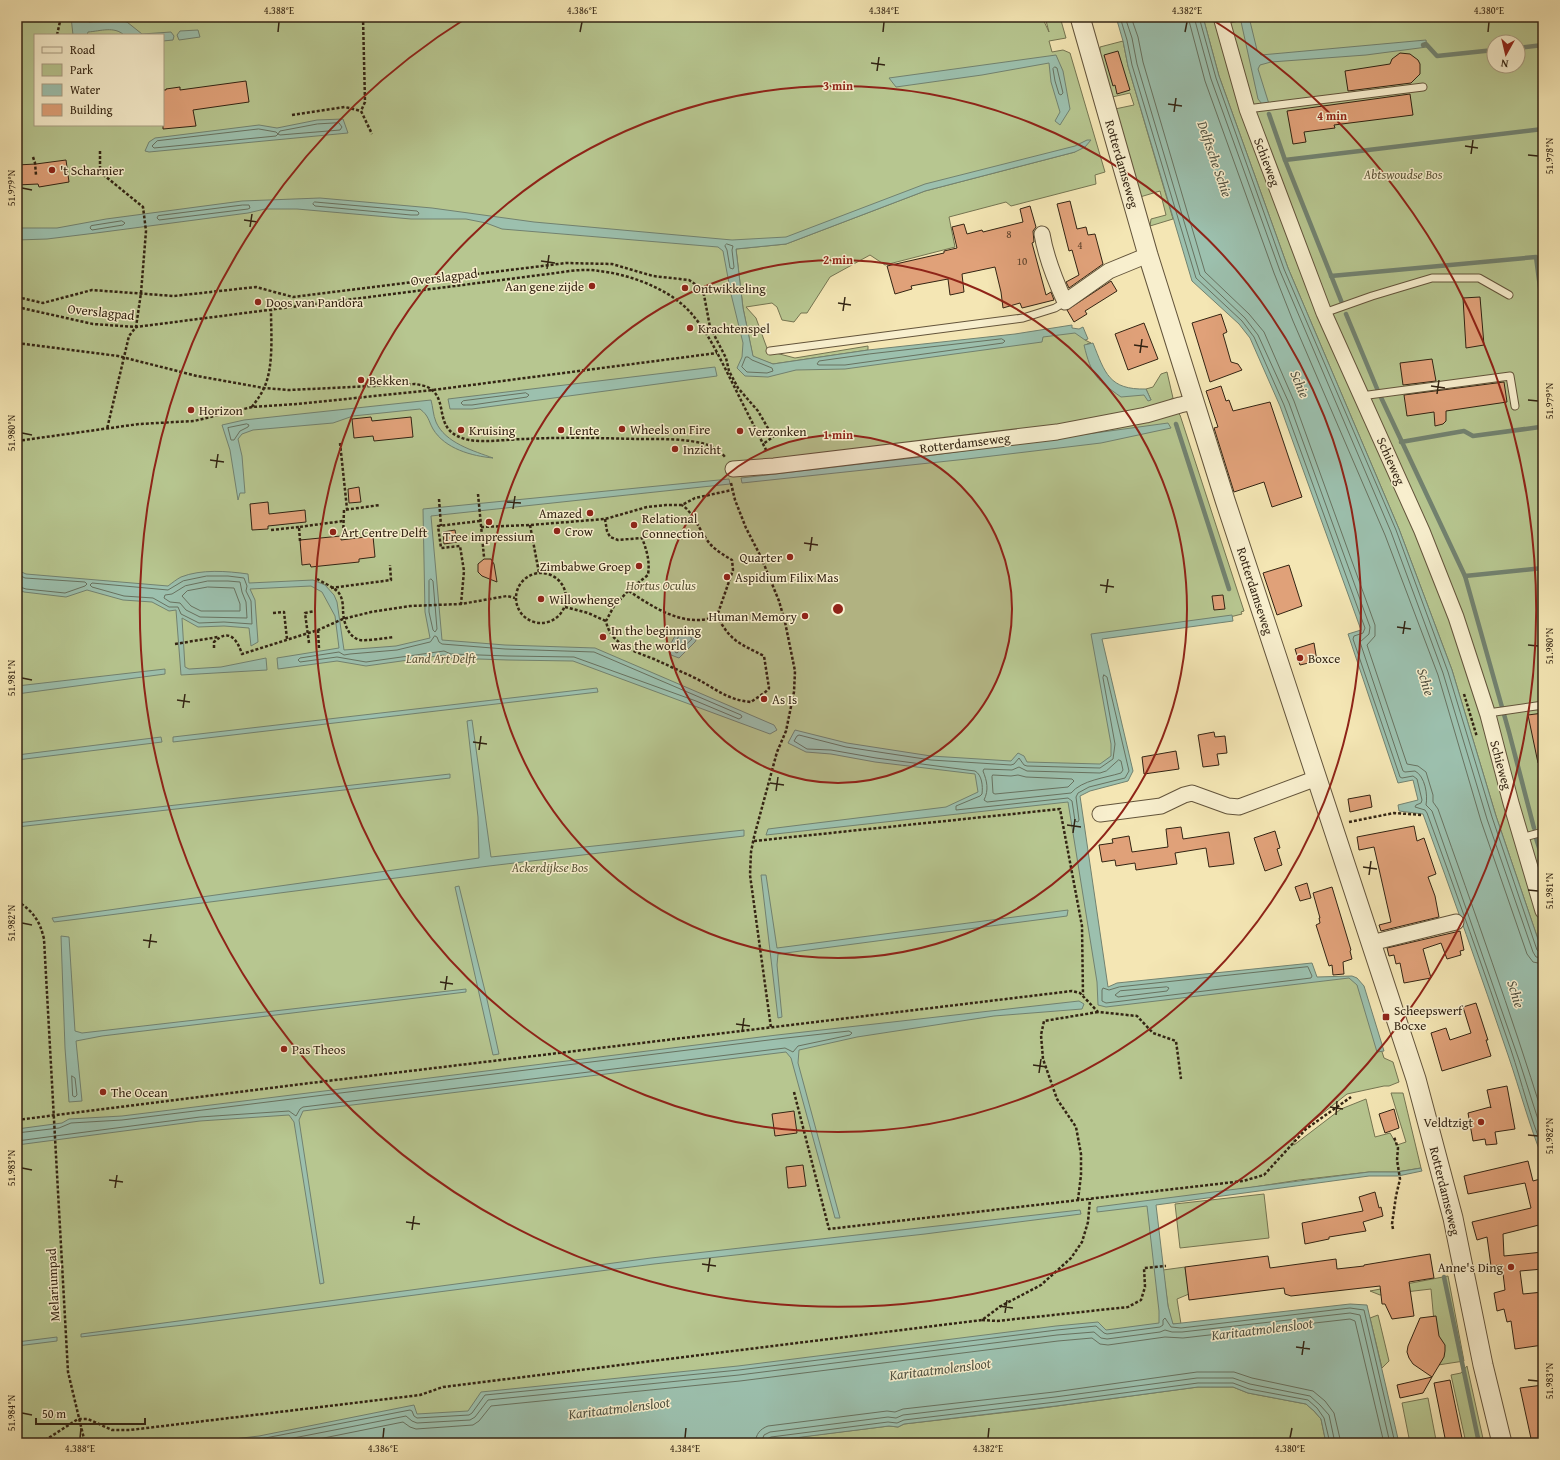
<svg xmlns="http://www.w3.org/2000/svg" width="1560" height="1460" viewBox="0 0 1560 1460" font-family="'Gentium Book Plus',serif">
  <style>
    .green { fill: #b7c690; stroke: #757552; fill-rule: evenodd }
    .water { fill: #9cc0ae; stroke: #728270 }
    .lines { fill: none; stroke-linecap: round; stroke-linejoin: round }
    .shore { stroke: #687260; stroke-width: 1 }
    .stream { stroke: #728270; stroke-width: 4.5 }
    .building { fill: #e0a179; stroke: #332413 }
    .service-casing { stroke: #63543b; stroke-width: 9 }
    .minor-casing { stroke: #63543b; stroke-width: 17 }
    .tertiary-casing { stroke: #63543b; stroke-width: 21 }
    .path { stroke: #332413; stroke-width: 2.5; stroke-dasharray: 3 2; stroke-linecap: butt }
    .service { stroke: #f8efce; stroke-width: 7 }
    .minor { stroke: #f8efce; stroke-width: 15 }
    .tertiary { stroke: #f8efce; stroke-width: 19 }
    .ticks { fill: none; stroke: #332413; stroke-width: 1.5 }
    .ring { fill: none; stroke: #8f2418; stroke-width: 2 }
    .poi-dot { fill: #8f2418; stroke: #f8efce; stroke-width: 1.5 }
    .labels { text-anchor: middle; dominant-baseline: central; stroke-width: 3; stroke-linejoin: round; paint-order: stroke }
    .number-label { font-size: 11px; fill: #5e432c }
    .street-label { font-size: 13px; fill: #332413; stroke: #f8efce }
    .poi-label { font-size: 13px; fill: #332413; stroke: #f8efce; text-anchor: start }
    .park-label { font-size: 13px; font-style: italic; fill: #5b5538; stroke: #f8efce }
    .water-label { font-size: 14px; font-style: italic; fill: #525342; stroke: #f8efce }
    .centre { fill: #8f2418; stroke: #f8efce; stroke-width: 2 }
    .ring-label { font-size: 12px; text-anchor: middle; font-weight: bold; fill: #8f2418; stroke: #f8efce; stroke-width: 3; stroke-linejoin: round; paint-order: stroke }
    .neatline { fill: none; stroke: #332413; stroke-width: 1.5 }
    .ticks-label { font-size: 10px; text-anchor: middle; fill: #332413 }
  </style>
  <rect width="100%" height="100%" fill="#f4e6b4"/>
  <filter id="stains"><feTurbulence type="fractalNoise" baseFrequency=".005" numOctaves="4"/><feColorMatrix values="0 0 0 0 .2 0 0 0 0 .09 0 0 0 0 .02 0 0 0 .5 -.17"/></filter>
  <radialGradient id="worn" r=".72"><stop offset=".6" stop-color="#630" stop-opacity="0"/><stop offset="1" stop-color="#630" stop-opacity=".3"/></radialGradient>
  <!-- green -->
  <g class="green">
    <path d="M17,17H1042L1049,32L1045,17H1060L1066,38L1049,41L1052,52L1063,50L1070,53L1105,172L1095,175L1096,184L1011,206L1006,202L949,217L955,247L885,265L870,255L830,277L807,313H801L794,322L782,320L777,307L772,303L746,307L756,318L768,351L795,358L868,346V350L773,364L753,357L743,308L736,249L786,244L925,191L1075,152L1078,148L924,187L786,240L730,247L750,367L1081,331L1085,340L1091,343L1087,344L1098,370L1120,391L1145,392L1151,400L1146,389L1153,387L1161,374L1167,372L1173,398L1159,406L1178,413L1180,415L1244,611L1241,612L1242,614L1226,618L1097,637L1118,766L1076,783L1104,1000L1351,977L1360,984L1384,1058L1393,1062L1399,1082L1389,1086H1384L1347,1094L1298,1133L1294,1139V1145L1341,1109L1366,1099L1375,1137L1390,1133L1397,1145L1406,1142L1391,1093H1403L1421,1168L1397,1172H1369L1299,1180L1152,1203L1164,1326L250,1443H17ZM35,35H163V125H35Z"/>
    <path d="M1203,17H1543V954L1496,816L1452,670L1399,529L1288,268L1219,76ZM1494,42H1518V66H1494Z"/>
    <polygon points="1123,41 1128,66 1173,219 1150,226 1151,219 1166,215 1160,191 1140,197 1115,109 1134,105 1130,93 1112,97 1100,53 1100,47"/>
    <polygon points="1264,1194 1269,1238 1180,1248 1175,1204"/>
    <polygon points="1185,1267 1189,1294 1177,1299 1181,1324 1172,1324 1168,1306 1163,1270"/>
    <polygon points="1448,1276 1464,1361 1438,1365 1431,1289 1380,1295 1370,1291"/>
    <polygon points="1378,1315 1389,1361 1382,1368 1370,1318"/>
    <polygon points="1467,1366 1484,1443 1466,1443 1451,1375 1461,1373"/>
    <polygon points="1198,1387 1233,1387 1248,1393 1306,1404 1314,1411 1321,1419 1326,1443 751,1443 889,1426 898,1427 904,1424 1035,1409"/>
    <polygon points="1428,1398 1436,1440 1419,1443 1410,1443 1402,1403"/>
  </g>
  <!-- water -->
  <g class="water">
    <path d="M71,17H83L89,22L114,19L127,22L142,34L171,32L174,36L173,40L163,41V35H124C114,26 101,31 88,32L87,35H73Z"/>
    <path d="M1116,17H1203L1219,76L1288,268L1399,529L1452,670L1496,816L1543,954V1159C1529,1125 1520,1090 1508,1055C1481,975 1452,894 1423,814L1399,811L1398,805L1418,800L1413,780L1398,783L1348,634L1361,630L1280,406L1250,338L1239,324L1192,281L1128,66L1123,41Z"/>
    <polygon points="1240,17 1249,17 1257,50 1261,55 1426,40 1427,47 1366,55 1271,62 1260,65 1258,69 1269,104 1262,104 1258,99"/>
    <polygon points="198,30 200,37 179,40 177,35 180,31"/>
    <polygon points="1056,55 1063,71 1070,109 1060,125 1055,121 1060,112 1051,82 1049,63 982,75 896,87 889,78"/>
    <polygon points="343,119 348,133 149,152 145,151 149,142 155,138 259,125 277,128 317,120"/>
    <polygon points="1087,140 1091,140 1085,147 1075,152 925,191 786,244 736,249 743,308 753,356 773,364 868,350 1015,334 1072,325 1072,328 1079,329 1083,327 1088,339 1085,340 1075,333 1043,337 1042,342 845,369 796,370 768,377 745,376 737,368 742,357 743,343 731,294 723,251 718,247 502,229 486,223 466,219 411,219 297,209 265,209 248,213 96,233 47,239 17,240 17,228 57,228 106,219 242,201 320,198 432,208 534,222 732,240 786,237 925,184 1075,146"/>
    <path d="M1093,343C1105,373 1109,390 1146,389L1151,400L1148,401L1144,395L1121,397C1097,380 1091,375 1084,345Z"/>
    <polygon points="715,367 717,376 472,409 450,409 448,399"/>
    <path d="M431,400C433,407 433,415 436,422C445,443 474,451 493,458C472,456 445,449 433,429C428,420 429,416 420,409L353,416L333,423L253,430L242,434L238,439L242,456L245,493H240L238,500L230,450L222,425L244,420Z"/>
    <polygon points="1168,423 1171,428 1101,443 967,459 742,483 741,478 912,458"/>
    <path d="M729,479L730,484L431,516L442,640L505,645L595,648L774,725L777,730L770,734L573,661L508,660L449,658L444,655L366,666L337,661L278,669L277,658L339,648L335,616L322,592L311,586L250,589L255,600L258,642L251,646L249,628L224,626L198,627L182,618L185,667L189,669L221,667L266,658L267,670L181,675L176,610L169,611L152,602L123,600L87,590L66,597L24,592L17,589V570L26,574L168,586C172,583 177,579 181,577C201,569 227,571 248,574L249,583L313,580L325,585L334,595L337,602L344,650L396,646L430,638L425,612L423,509Z"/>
    <polygon points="1232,615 1233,621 1102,639 1133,771 1128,781 1090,791 1080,796 1108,987 1117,983 1312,963 1317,977 1352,976 1357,978 1364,986 1384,1051 1377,1052 1357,985 1349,978 1106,1007 1098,1005 1097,982 1068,802 766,835 768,829 946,807 978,792 975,774 875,762 831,754 806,752 788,743 795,730 847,743 931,756 1011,761 1018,753 1024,756 1027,762 1100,764 1111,756 1111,744 1091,634"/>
    <polygon points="684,631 693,632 697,638 695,642 679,658 671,655 669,647 677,632"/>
    <polygon points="165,669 165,674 17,694 17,686"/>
    <polygon points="597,688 598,692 173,742 173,737"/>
    <polygon points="472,720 491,857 744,830 744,836 489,866 86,918 54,922 52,918 479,858 478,817 467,721"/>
    <polygon points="161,737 162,742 17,760 17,755"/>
    <polygon points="450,774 450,778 17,827 17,823"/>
    <polygon points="761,875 766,875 777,948 1068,910 1067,916 778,954 777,965 782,1017 778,1018"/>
    <polygon points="459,886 486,995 499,1054 493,1055 455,887"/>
    <polygon points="61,936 69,937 75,1031 82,1033 466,989 466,992 102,1036 76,1041 82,1101 69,1102 65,1048"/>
    <polygon points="1079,1001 1084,1004 1082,1009 994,1016 857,1037 799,1050 798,1063 840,1218 835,1218 791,1058 786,1052 303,1111 299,1120 324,1283 320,1284 294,1122 289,1115 200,1121 17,1145 17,1129 62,1123 69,1119 122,1116 777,1035"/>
    <polygon points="1421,1168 1422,1171 1398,1176 1369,1176 1156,1205 1168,1306 1173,1324 1350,1304 1367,1305 1399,1443 1326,1443 1321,1419 1314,1411 1306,1404 1248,1393 1233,1387 1198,1387 1056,1406 904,1424 898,1427 889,1426 755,1443 200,1443 259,1436 414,1405 417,1414 468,1411 481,1392 738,1366 1056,1326 1098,1322 1106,1330 1159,1323 1159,1311 1147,1206 1097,1212 1097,1207 1369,1172 1397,1172"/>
    <polygon points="1080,1210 1081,1214 925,1234 654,1264 192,1324 81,1337 81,1334 651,1258"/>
    <polygon points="57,1337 57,1341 17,1346 17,1342"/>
  </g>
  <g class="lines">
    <!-- shore -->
    <g class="shore">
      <path d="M1120,17L1127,40L1132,65L1196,278L1242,321L1254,337L1284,405L1365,628L1363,633L1354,636L1353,639L1400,777L1402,778L1413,776L1417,779L1422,800L1421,803L1416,805L1415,807L1425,810L1427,813C1456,892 1484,971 1511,1050C1522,1083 1530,1117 1543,1149"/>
      <path d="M1125,17L1132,38L1137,64L1200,275L1245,318L1258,335L1289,403L1370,627L1369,634L1360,642L1403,771L1405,772L1415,771C1425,776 1428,795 1426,805L1432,811L1519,1060L1543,1135"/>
      <path d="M1131,17L1138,37L1143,62L1205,272L1249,314L1264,332L1294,401L1375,625V636L1367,645L1407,764L1418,766L1426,772L1433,795V802L1438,809C1474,911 1511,1013 1543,1116"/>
      <polyline points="1188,17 1205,81 1274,273 1293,321 1385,535 1438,675 1481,821 1527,954 1533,962 1543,964"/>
      <polyline points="1194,17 1211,79 1280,271 1391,532 1443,673 1487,819 1533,952 1536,957 1543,958"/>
      <polyline points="1199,17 1216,78 1284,269 1396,530 1448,672 1492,817 1537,950 1540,953 1543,953"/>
      <polygon points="1055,67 1057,68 1063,93 1061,95 1059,94 1055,81 1053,69"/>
      <polygon points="339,123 342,127 340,130 280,135 278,134 280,131 317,124"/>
      <polygon points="259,129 276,132 278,134 276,136 154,148 152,146 157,141"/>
      <polygon points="315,202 417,211 419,213 418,215 411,215 315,206 313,204"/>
      <polygon points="243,205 249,205 250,208 248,209 159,220 157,218 158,216"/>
      <polygon points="122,221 125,223 123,225 92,230 90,228 91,226"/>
      <polygon points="727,244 733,246 732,250 734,267 733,269 730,268 727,250 725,246"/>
      <polygon points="1002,339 1005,341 1003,343 845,365 819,365 817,364 819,361 869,354"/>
      <polygon points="746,357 748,357 752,360 772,368 773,371 767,373 747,372 742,367"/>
      <polygon points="526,393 529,395 527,397 472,405 463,405 461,403 463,401"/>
      <polygon points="247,424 249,425 248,427 240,431 234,440 231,440 228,428"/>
      <polyline points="17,574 25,578 85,582 87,584 85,586 65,593 26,589 17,586"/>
      <polygon points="207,576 228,576 244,578 247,586 246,591 251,601 252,624 224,622 199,623 181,614 178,607 169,607 153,598 124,596 92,587 90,585 92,583 168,590 183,581"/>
      <polygon points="431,579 433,581 437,629 435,632 433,630 429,612 429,581"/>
      <polygon points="208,581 228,581 240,582 242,592 246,602 247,618 200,617 186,610 180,603 170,602 164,598 165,595 172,594 185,586"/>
      <polygon points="208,587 234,588 240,604 240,611 201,611 191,606 182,596 187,591"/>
      <polygon points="680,635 690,636 692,639 677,653 675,652 673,647"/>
      <polygon points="435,636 437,637 439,642 442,644 505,649 594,652 741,715 742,717 739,719 696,701 574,657 508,656 451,654 444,651 366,662 337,657 300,662 298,660 300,658 339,652 344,655 350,654 397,650 430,642"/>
      <path d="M1104,675L1107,677L1129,771L1125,778L1089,787L1078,793L1076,797L1079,820L1078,822L1075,821L1072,801L1068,798L956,810V806L980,796L982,794C983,786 982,775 975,771L876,758L831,750L807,749L794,741L797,736L799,735L846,747L931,760L1011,765L1014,764L1019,758L1024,765L1027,766L1100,768L1113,759L1115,744L1103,678Z"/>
      <path d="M1119,760L1121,761L1123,770L1121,773C1105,778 1082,780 1071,793L987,802L984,800C989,790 987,781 983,771L984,769L1012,770L1019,767L1027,771L1100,773L1106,771Z"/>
      <polygon points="993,775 1011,776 1018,775 1026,777 1072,779 1074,781 1068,787 995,794 993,793 992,777"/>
      <polygon points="1308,967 1312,976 1311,978 1106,1003 1102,1001 1102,990 1103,988 1109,990 1119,987"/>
      <polygon points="1167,987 1169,988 1167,991 1118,997 1115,995 1120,991"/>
      <polygon points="72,1076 75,1078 77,1095 75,1097 73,1096"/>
      <polyline points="17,1133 59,1128 71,1123 122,1120 777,1039 849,1031 852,1033 850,1035 798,1046 793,1052 785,1048 303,1107 300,1109 296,1116 289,1111 200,1117 17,1141"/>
      <polyline points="232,1443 260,1439 410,1410 412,1411 414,1416 417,1418 469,1415 472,1413 485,1395 739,1370 1057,1330 1096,1326 1104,1333 1107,1334 1160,1327 1163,1325 1163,1320 1165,1318 1171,1327 1181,1328 1350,1308 1364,1310 1395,1443"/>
      <polyline points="268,1443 406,1416 412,1421 417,1423 470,1420 475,1417 488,1400 739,1375 1057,1335 1094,1332 1101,1338 1107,1339 1160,1332 1165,1330 1172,1332 1182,1332 1350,1313 1360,1315 1390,1443"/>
      <polyline points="299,1443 403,1422 410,1427 416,1429 473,1425 479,1421 491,1406 740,1381 1058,1341 1092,1338 1100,1344 1108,1345 1165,1337 1183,1338 1350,1319 1355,1321 1384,1443"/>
      <path d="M755,1443C756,1434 760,1429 768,1426L887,1411L895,1412L903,1409L1054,1392L1197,1372H1234L1252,1378L1313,1391L1325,1401L1334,1413L1341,1443"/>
      <polyline points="761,1443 764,1435 770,1432 888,1417 896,1418 903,1415 1055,1397 1197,1378 1233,1378 1250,1384 1310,1396 1320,1405 1329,1415 1335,1443"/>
      <polyline points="766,1443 767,1439 771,1437 888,1422 897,1423 904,1420 1056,1402 1198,1383 1233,1383 1249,1389 1308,1400 1317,1408 1324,1418 1330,1443"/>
    </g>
    <!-- stream -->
    <g class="stream">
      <polyline points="1423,45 1426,44 1437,56 1494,50"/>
      <polyline points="1518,48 1543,45"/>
      <polyline points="1269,114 1285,160 1342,303"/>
      <polyline points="1285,160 1543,129"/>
      <polyline points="1331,276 1536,257 1543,310"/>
      <polyline points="1346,314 1378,391 1465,576 1509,732 1534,828"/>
      <polyline points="1176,424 1229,589"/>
      <polyline points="1401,442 1464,431 1473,436 1540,427 1543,425"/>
      <polyline points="1465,576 1543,568"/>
      <polyline points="1536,838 1543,860"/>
      <polyline points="1444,1277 1479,1443"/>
    </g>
  </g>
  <!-- building -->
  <g class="building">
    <polygon points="1118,51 1130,90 1117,94 1115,85 1113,86 1104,55"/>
    <polygon points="1400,53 1410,54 1418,60 1420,64 1420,74 1411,83 1348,91 1345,71 1390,64 1392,59"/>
    <polygon points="246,81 249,102 193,110 196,126 163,129 163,90 166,90 166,89 180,87 180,90"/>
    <polygon points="1410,94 1413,115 1334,125 1335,128 1304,132 1306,142 1293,144 1287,111"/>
    <polygon points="66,160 69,182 39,187 38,184 17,185 17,165 36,164"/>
    <polygon points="1070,201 1077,229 1086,227 1088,235 1095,234 1103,264 1069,288 1066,282 1079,275 1072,250 1069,251 1057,204"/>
    <polygon points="1030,206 1036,227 1033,231 1034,242 1032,243 1046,295 1051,292 1054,300 1022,308 1020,303 1003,308 1001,292 995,267 962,274 964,292 950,295 948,279 911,286 912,289 895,294 887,266 944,253 944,251 957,248 952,227 964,224 967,234 982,230 983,232 1023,222 1020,209"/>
    <polygon points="1111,281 1117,291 1085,311 1087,314 1074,322 1067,310"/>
    <polygon points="1480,297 1484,345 1466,348 1463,298"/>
    <polygon points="1221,314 1227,332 1223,334 1231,362 1238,364 1242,370 1210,382 1192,323"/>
    <polygon points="1144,323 1158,359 1128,370 1115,334"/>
    <polygon points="1432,359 1436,381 1403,385 1400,363"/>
    <polygon points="1504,382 1507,402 1446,411 1446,421 1443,424 1435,426 1434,412 1407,416 1404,395"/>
    <polygon points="1221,386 1226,401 1229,400 1233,411 1270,402 1302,497 1272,507 1264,482 1234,492 1214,428 1218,427 1206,391"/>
    <polygon points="371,417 372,421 411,417 413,437 374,441 373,436 354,438 352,419"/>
    <polygon points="359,487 361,502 349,503 348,489"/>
    <polygon points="268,502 269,514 305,510 306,522 268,526 268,529 252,530 250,504"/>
    <polygon points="455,530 457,542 444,544 443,532"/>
    <polygon points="341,536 341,540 373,536 375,557 359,559 359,562 311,567 310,564 302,565 300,540"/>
    <polygon points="484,559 491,559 494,564 497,582 482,576 478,572 478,564"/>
    <polygon points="1289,565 1302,606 1277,615 1263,573"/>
    <polygon points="1223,595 1225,609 1214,610 1212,596"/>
    <polygon points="1314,643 1317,661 1300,665 1295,649"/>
    <polygon points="1543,713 1543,762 1538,763 1528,715"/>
    <polygon points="1214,732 1215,737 1225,736 1227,753 1217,754 1219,765 1203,767 1198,735"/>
    <polygon points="1176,751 1179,769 1144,774 1142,757"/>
    <polygon points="1370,795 1372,807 1350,812 1348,799"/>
    <polygon points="1414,826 1417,841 1424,838 1436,874 1428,877 1435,896 1439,917 1381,931 1379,925 1391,922 1374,847 1359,850 1357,837"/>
    <polygon points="1181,827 1183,839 1229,832 1234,864 1209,867 1206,848 1175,853 1177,864 1136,870 1135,863 1116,866 1115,860 1102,862 1099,845 1113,843 1112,839 1129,836 1132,852 1168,847 1166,829"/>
    <polygon points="1275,831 1280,848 1277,849 1282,865 1265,871 1254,838"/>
    <polygon points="1307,883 1311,898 1300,901 1295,887"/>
    <polygon points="1332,887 1351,950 1350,951 1352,959 1343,962 1344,974 1333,975 1332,965 1329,966 1316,925 1320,923 1319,918 1320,918 1313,893"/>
    <polygon points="1460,931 1464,950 1460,951 1461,955 1447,959 1441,943 1423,949 1431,978 1404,983 1400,963 1396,964 1394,955 1389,956 1387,948"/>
    <polygon points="1476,1003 1488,1040 1486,1040 1491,1056 1442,1071 1431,1033 1446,1028 1450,1040 1471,1033 1463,1007"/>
    <polygon points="1507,1086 1515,1129 1495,1132 1497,1144 1486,1145 1485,1139 1473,1141 1468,1113 1490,1107 1491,1108 1487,1090"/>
    <polygon points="1394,1109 1399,1128 1385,1133 1379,1114"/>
    <polygon points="794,1111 797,1133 775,1136 772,1114"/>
    <polygon points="1528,1161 1533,1181 1540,1179 1543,1192 1543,1224 1503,1234 1504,1256 1543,1252 1543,1269 1520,1271 1523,1294 1543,1292 1543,1345 1515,1349 1511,1321 1507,1322 1504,1309 1497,1311 1494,1293 1505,1290 1502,1265 1491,1266 1487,1237 1477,1240 1472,1222 1531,1208 1525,1183 1468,1194 1464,1176"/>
    <polygon points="803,1165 806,1186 788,1188 786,1167"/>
    <polygon points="1375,1192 1379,1208 1381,1207 1383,1216 1363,1222 1366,1231 1329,1237 1329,1239 1305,1244 1302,1223 1363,1211 1359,1197"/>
    <polygon points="1430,1254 1434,1278 1409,1282 1414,1316 1392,1319 1385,1304 1382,1304 1380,1286 1291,1296 1285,1294 1284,1288 1189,1300 1185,1267 1268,1256 1270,1268 1336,1259 1337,1269 1364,1266 1364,1265"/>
    <polygon points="1436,1316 1439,1336 1445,1345 1445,1351 1444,1357 1432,1377 1413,1364 1409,1358 1407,1352 1408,1346 1420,1318"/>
    <polygon points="1432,1377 1423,1393 1400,1398 1397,1385"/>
    <polygon points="1450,1380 1463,1443 1446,1443 1434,1383"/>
    <polygon points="1543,1385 1543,1443 1532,1443 1520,1388"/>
  </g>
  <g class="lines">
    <defs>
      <g id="service">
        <polyline points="1222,20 1238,17"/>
        <polyline points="1247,109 1423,87"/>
        <polyline points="1324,313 1372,296 1432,278 1479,278 1509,295"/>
        <polyline points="770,351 1023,318 1055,308 1065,302"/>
        <polyline points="1361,396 1510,376 1515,406"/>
        <polyline points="1488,715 1495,712 1543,705"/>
        <polyline points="1521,838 1543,832"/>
      </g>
      <g id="minor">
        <polyline points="1221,17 1247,109 1324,313 1422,531 1456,617 1488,715 1511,803 1543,911"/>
        <path d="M1042,234C1046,258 1055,280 1065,302L1109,271L1148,255"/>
        <polyline points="733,469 774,466 1057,432 1146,415 1180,405 1194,402"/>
        <polyline points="1100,814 1161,806 1184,795 1192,793 1228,806 1239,807 1317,778"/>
        <polyline points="1371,943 1456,922"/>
      </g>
      <polyline id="tertiary" points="1080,17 1148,255 1225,500 1416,1079 1453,1218 1483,1365 1502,1443"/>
    </defs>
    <!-- service casing -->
    <use href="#service" class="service-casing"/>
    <!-- minor casing -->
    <use href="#minor" class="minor-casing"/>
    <!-- tertiary casing -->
    <use href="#tertiary" class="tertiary-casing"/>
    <!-- path -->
    <g class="path">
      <polyline points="363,17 365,102 361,111 372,134"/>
      <polyline points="57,35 61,17"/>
      <polyline points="292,115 345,107 361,111"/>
      <polyline points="100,151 100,172 143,207 146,231 141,293 136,327 129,336 107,429"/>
      <polyline points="33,157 35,163 36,175"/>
      <polyline points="17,297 43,303 92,290 174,296 256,287 293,297 566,263 612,264 653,276 689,280 698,286 704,295 710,327 726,358 729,371 738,388 758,411 773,437 763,444"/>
      <path d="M17,307L93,324L136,327L548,274C564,272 583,268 599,271C627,274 661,286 683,305C706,326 719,357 733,384C744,407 756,429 767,452"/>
      <path d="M17,343L118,356L197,376L264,388L289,390L415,384C421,385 428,386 432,390C449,404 432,432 469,440C486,443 509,439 526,439C563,437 599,438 636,439C658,439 687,438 708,445C715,448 720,451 725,457"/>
      <path d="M252,407C256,401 261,395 264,388C274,367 271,333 271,310"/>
      <polyline points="17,441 139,424 194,421 252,407 297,404 433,390 717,353"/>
      <polyline points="340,443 347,509"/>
      <polyline points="731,483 735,500 746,528 761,557 779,601 785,622 795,671 794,692 786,731 777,752 754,837 751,852 750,875 771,1028"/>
      <polyline points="478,494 484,557"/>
      <polyline points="439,499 441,526"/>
      <path d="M605,519L607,531L610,537L618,540L642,538C647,551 650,561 648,575L629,590L614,606L606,621C608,632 614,639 623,645C632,651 643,655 654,659C667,665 680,671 693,677C714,687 726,700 751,702C756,698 766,693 769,688L764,656C739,643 731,642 717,616L733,570L732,560C725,556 717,551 711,545C700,533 695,514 682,505"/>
      <polyline points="480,521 438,526 441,548 460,546 464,571 461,604 507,596 515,598"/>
      <polyline points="530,525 539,573"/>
      <polyline points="481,527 530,525 605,519 647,507 666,505 682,505 695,498 732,490"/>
      <polyline points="271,530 299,527"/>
      <polyline points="343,538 344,510 380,505"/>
      <polyline points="300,541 299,527 343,521"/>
      <circle cx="541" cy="598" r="25"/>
      <path d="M317,579C322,582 335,588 338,592C342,596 343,604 343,609C343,620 347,637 360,640C366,641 386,638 394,637"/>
      <polyline points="331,588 391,580 390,565"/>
      <path d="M629,591C654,608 686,629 717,616"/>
      <polyline points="565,607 588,613 606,621"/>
      <polyline points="273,613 284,612 287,639"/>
      <polyline points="318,630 319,649"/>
      <polyline points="309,643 305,613 315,611"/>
      <polyline points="175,644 218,637"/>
      <path d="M214,648V642C229,628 237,639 242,654L318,630L343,619L371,612L410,606L461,604"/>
      <polyline points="1464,694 1477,737"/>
      <polyline points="1349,822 1394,813 1422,815"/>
      <polyline points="754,841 1060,809 1082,926 1083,995"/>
      <path d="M17,901C33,911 40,921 44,939L68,1372L85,1443"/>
      <polyline points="1540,925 1543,934"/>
      <polyline points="794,1092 829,1229 1243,1181 1264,1175 1306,1129 1351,1097"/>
      <polyline points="17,1120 294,1085 1072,991 1080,993 1098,1012 1137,1016 1153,1033 1176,1041 1181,1079"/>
      <polyline points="1078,1200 1081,1175 1081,1154 1076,1127 1057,1099 1043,1059 1041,1035 1044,1021 1098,1012"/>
      <polyline points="1393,1229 1392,1224 1396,1196 1400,1179 1397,1160 1398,1148 1394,1137"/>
      <polyline points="982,1320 997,1321 1128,1307 1141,1300 1145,1287 1144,1268 1166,1266"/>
      <polyline points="25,1443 47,1439 78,1419 88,1419 112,1430 130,1430 420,1395 443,1387 982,1320 1001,1306 1041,1285 1071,1258 1082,1242 1088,1222 1090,1199"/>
    </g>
    <!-- service -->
    <use href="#service" class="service"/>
    <!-- minor -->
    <use href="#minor" class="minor"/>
    <!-- tertiary -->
    <use href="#tertiary" class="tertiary"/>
  </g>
  <!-- ticks -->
  <path class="ticks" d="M278,32L279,22M580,32L582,22M883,32L884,22M1185,32L1187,22M1488,32L1489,22M871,63L885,65M877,71L879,57M1168,104L1182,106M1174,112L1176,98M1465,146L1478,148M1471,154L1473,140M1528,155L1538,156M22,188L32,190M244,220L258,222M250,227L252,214M541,261L555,263M547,269L549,255M838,303L851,305M843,311L845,297M1134,345L1148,347M1140,353L1142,339M1431,386L1445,388M1437,394L1439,380M1528,400L1538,401M22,433L32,435M210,460L224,462M216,468L218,454M507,502L521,503M513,509L515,496M804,543L818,545M810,551L812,537M1100,585L1114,587M1106,593L1108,579M1397,627L1411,629M1403,634L1405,621M1528,645L1538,646M22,678L32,680M177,700L190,702M183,708L185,694M473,742L487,744M479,750L481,736M770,783L784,785M776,791L778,777M1067,825L1081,827M1073,833L1075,819M1363,867L1377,869M1369,875L1371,861M1528,890L1538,891M22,923L32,925M143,940L157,942M149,948L151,934M440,982L453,984M445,990L447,976M736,1024L750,1026M742,1032L744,1018M1033,1065L1047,1067M1039,1073L1041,1059M1330,1107L1343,1109M1336,1115L1337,1101M1528,1135L1538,1136M22,1168L32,1170M109,1180L123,1182M115,1188L117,1175M406,1222L420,1224M412,1230L414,1216M702,1264L716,1266M708,1272L710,1258M999,1306L1013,1308M1005,1313L1007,1300M1296,1347L1310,1349M1302,1355L1304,1341M1528,1380L1538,1381M22,1413L32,1415M80,1438L81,1428M383,1438L384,1428M685,1438L686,1428M988,1438L989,1428M1290,1438L1292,1428"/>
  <!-- distance rings -->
  <circle cx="838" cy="609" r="174" fill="#8f2418" fill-opacity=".12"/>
  <g class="ring">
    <circle cx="838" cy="609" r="174"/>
    <circle cx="838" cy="609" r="349"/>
    <circle cx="838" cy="609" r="523"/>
    <path d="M1208 17A698 698 0 1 1 468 17"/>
  </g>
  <!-- markers -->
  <g class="poi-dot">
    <circle cx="52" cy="170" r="4"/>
    <circle cx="592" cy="286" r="4"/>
    <circle cx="685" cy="288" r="4"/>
    <circle cx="258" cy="302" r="4"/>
    <circle cx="690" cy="328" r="4"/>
    <circle cx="361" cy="380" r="4"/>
    <circle cx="191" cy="410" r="4"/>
    <circle cx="622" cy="429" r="4"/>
    <circle cx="461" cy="430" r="4"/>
    <circle cx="561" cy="430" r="4"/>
    <circle cx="740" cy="431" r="4"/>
    <circle cx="675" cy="449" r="4"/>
    <circle cx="590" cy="513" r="4"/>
    <circle cx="489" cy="522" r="4"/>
    <circle cx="634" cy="525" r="4"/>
    <circle cx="557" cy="531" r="4"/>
    <circle cx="333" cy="532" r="4"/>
    <circle cx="790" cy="557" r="4"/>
    <circle cx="639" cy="566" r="4"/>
    <circle cx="727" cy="577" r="4"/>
    <circle cx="541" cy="599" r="4"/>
    <circle cx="805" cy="616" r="4"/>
    <circle cx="603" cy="637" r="4"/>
    <circle cx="1300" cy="658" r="4"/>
    <circle cx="764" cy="699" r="4"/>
    <rect x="1382" y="1013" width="8" height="8" rx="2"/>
    <circle cx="284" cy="1049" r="4"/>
    <circle cx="103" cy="1092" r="4"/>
    <circle cx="1481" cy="1122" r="4"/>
    <circle cx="1511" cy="1267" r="4"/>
  </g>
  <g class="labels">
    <!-- number labels -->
    <g class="number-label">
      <text x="1009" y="234">8</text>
      <text x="1080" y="245">4</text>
      <text x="1022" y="261">10</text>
    </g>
    <!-- street labels -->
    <g class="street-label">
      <text transform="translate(1267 162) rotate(69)">Schieweg</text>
      <text transform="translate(1122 164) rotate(74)">Rotterdamseweg</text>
      <text transform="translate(444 277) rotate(-7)">Overslagpad</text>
      <text transform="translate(101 312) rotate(6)">Overslagpad</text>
      <text transform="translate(965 443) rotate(-7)">Rotterdamseweg</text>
      <text transform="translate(1391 461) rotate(66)">Schieweg</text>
      <text transform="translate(1255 591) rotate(72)">Rotterdamseweg</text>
      <text transform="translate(1501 765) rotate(75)">Schieweg</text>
      <text transform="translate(1445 1191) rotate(76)">Rotterdamseweg</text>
      <text transform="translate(53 1285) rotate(-93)">Melariumpad</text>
    </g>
    <!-- poi labels -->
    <g class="poi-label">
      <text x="60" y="170">'t Scharnier</text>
      <text x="584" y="286" text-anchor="end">Aan gene zijde</text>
      <text x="693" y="288">Ontwikkeling</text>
      <text x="266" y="302">Doos van Pandora</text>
      <text x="698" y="328">Krachtenspel</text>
      <text x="369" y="380">Bekken</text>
      <text x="199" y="410">Horizon</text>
      <text x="630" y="429">Wheels on Fire</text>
      <text x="469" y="430">Kruising</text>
      <text x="569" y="430">Lente</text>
      <text x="748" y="431">Verzonken</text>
      <text x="683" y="449">Inzicht</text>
      <text x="582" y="513" text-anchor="end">Amazed</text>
      <text x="642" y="518">Relational<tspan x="642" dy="15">Connection</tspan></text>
      <text x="565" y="531">Crow</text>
      <text x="341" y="532">Art Centre Delft</text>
      <text x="489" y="536" text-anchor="middle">Tree impressium</text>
      <text x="782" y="557" text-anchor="end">Quarter</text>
      <text x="631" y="566" text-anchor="end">Zimbabwe Groep</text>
      <text x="735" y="577">Aspidium Filix Mas</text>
      <text x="549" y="599">Willowhenge</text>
      <text x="797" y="616" text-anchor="end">Human Memory</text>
      <text x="611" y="630">In the beginning<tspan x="611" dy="15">was the world</tspan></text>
      <text x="1308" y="658">Boxce</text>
      <text x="772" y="699">As Is</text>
      <text x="1394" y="1010">Scheepswerf<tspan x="1394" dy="15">Bocxe</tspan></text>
      <text x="292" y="1049">Pas Theos</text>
      <text x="111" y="1092">The Ocean</text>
      <text x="1473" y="1122" text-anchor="end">Veldtzigt</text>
      <text x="1503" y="1267" text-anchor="end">Anne's Ding</text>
    </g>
    <!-- park labels -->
    <g class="park-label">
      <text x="1403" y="174">Abtswoudse Bos</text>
      <text x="661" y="585">Hortus Oculus</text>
      <text x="441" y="658">Land Art Delft</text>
      <text x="550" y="867">Ackerdijkse Bos</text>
    </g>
    <!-- water labels -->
    <g class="water-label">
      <text transform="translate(1215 159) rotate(71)">Delftsche Schie</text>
      <text transform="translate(1300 384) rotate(67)">Schie</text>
      <text transform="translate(1426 682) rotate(73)">Schie</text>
      <text transform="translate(1516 994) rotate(73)">Schie</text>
      <text transform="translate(1262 1329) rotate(-7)">Karitaatmolensloot</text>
      <text transform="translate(940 1369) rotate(-7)">Karitaatmolensloot</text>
      <text transform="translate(619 1408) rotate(-7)">Karitaatmolensloot</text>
    </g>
  </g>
  <circle cx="838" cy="609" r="6" class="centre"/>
  <g class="ring-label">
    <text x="838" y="90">3 min</text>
    <text x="1332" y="120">4 min</text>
    <text x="838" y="264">2 min</text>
    <text x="838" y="439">1 min</text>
  </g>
  <!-- margin -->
  <rect width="1560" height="1460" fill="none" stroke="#f4e6b4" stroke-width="44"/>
  <!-- legend -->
  <rect x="34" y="34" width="130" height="92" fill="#f8efce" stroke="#a99e83"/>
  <rect x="42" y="47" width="20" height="6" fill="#f8efce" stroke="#a99e83"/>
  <text x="70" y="54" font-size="12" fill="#332413">Road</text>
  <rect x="42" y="64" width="20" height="12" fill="#b7c690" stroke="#a99e83"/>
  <text x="70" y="74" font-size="12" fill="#332413">Park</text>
  <rect x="42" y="84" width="20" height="12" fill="#9cc0ae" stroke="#a99e83"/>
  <text x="70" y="94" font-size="12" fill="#332413">Water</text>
  <rect x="42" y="104" width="20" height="12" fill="#e0a179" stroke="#a99e83"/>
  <text x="70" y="114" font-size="12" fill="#332413">Building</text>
  <!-- north arrow -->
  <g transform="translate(1506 54) rotate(188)"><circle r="19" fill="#f8efce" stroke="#a99e83"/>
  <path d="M0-3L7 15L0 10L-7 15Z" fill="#8f2418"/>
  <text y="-6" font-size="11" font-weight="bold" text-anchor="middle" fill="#332413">N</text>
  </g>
  <!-- scale -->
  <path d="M36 1418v6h109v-6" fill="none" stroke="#332413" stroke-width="2"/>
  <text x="42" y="1418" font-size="12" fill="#332413" stroke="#f8efce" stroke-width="3" paint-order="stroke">50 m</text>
  <rect x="22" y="22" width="1516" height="1416" class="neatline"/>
  <g class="ticks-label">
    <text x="279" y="14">4.388°E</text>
    <text x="582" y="14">4.386°E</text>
    <text x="884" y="14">4.384°E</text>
    <text x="1187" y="14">4.382°E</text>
    <text x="1489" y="14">4.380°E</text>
    <text transform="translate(1549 156) rotate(-90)" y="4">51.978°N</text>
    <text transform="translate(11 188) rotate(-90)" y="4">51.979°N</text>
    <text transform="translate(1549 401) rotate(-90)" y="4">51.979°N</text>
    <text transform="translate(11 433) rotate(-90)" y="4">51.980°N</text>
    <text transform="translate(1549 646) rotate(-90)" y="4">51.980°N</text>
    <text transform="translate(11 678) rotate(-90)" y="4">51.981°N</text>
    <text transform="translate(1549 891) rotate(-90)" y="4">51.981°N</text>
    <text transform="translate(11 923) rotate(-90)" y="4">51.982°N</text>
    <text transform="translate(1549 1136) rotate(-90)" y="4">51.982°N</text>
    <text transform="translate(11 1168) rotate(-90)" y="4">51.983°N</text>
    <text transform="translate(1549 1381) rotate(-90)" y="4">51.983°N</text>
    <text transform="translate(11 1413) rotate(-90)" y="4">51.984°N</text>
    <text x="80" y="1452">4.388°E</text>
    <text x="383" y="1452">4.386°E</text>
    <text x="685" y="1452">4.384°E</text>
    <text x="988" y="1452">4.382°E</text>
    <text x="1290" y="1452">4.380°E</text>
  </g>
  <rect width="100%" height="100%" filter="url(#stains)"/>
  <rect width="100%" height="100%" fill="url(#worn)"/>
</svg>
